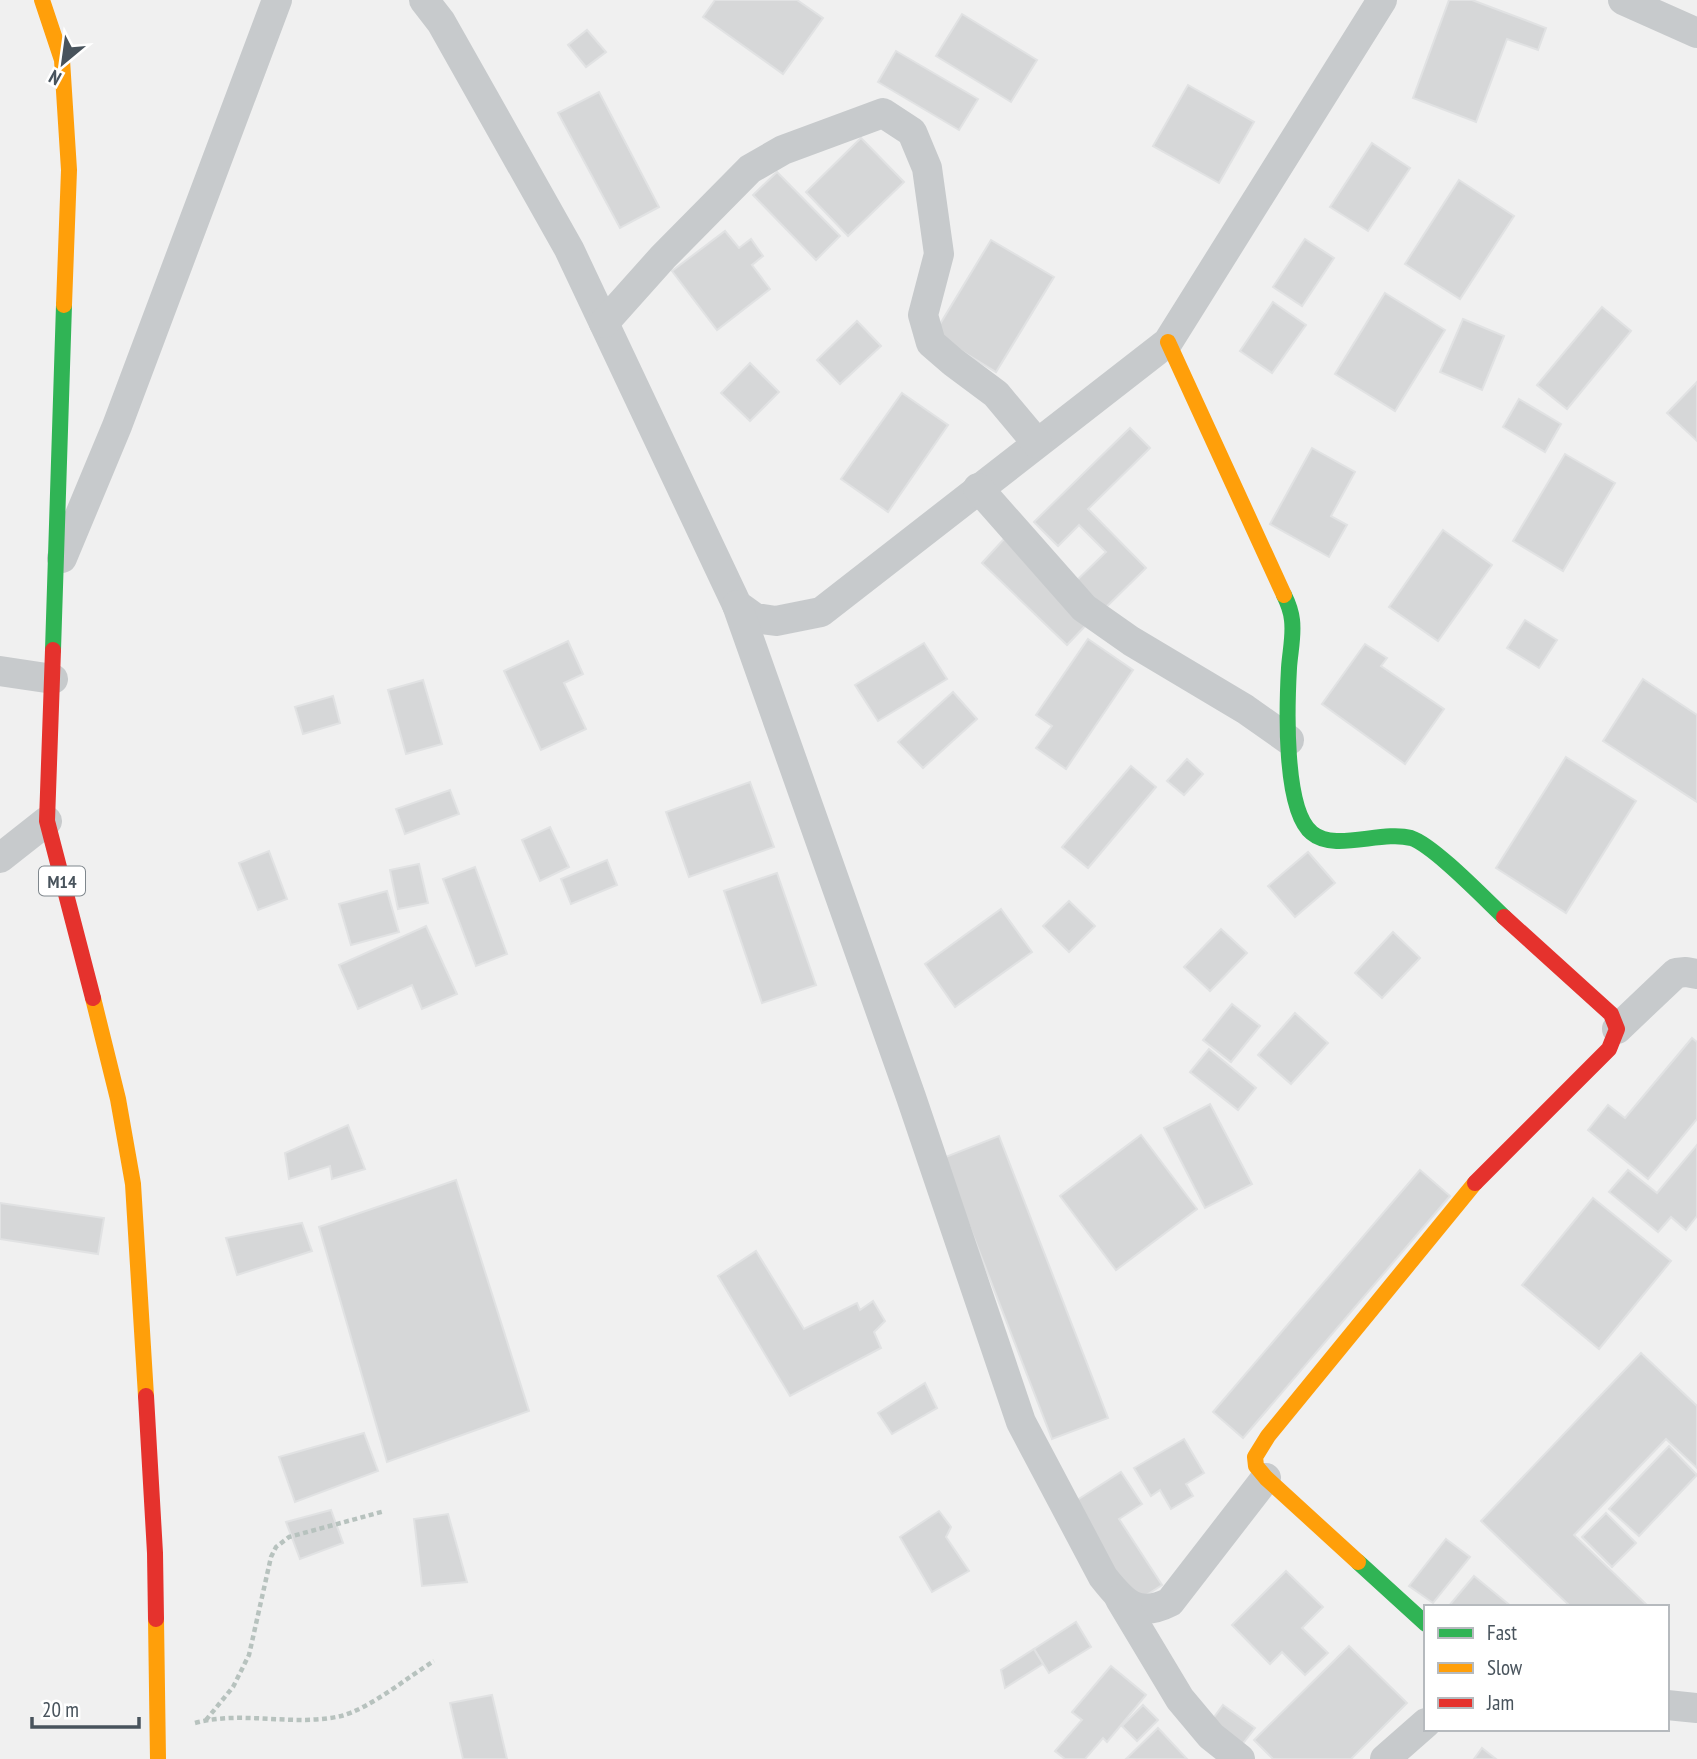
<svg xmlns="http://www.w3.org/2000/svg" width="1697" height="1759" viewBox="0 0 1697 1759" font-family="'PT Sans Narrow',sans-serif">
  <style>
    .building { fill: #d6d7d8; stroke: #e1e2e3; stroke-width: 2 }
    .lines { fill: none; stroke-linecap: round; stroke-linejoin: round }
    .path { stroke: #b7c2be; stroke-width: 4.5; stroke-dasharray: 5 3.5; stroke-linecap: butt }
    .street { stroke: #c7cacc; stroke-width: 30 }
    .fast { stroke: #30b455; stroke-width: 16 }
    .slow { stroke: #ff9f0a; stroke-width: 16 }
    .jam { stroke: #e5322d; stroke-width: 16 }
    .labels { text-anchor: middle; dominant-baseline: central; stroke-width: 5; stroke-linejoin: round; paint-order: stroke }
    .shield { fill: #fff; stroke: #7f878d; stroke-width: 2 }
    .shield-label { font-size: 18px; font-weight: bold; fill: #48535c }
  </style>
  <rect width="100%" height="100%" fill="#f0f0f0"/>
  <!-- building -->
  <g class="building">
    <polygon points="715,0 797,0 823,18 783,74 703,17"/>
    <polygon points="1449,0 1472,0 1546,28 1538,50 1507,39 1476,122 1413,98"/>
    <polygon points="962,14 1037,60 1011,102 936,56"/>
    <polygon points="587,30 606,52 586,67 568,45"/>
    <polygon points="896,51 978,99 959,130 878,82"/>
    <polygon points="1188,85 1254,122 1219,183 1153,146"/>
    <polygon points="599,92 659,207 620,228 558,113"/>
    <polygon points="861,138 904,182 848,236 806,192"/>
    <polygon points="1372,143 1410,168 1368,231 1330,207"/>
    <polygon points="777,172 840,236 816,260 753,195"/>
    <polygon points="1459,180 1514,216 1460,299 1405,264"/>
    <polygon points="725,231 739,248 751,239 763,256 752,265 770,289 717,330 672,271"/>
    <polygon points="1305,239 1334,258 1302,306 1273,287"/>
    <polygon points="991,240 1054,277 996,372 934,334"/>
    <polygon points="1385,293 1445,330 1395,411 1335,374"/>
    <polygon points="1273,302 1306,325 1272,373 1240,351"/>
    <polygon points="1602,307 1631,331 1567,409 1537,385"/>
    <polygon points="1463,319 1504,336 1482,390 1440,372"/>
    <polygon points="857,321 881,346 840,384 817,360"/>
    <polygon points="750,363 779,392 750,421 721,393"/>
    <polygon points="1697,382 1697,441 1667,413"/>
    <polygon points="902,393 948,425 888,512 841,479"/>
    <polygon points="1519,399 1561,424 1545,452 1503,427"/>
    <polygon points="1130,428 1150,448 1088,509 1146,568 1098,615 1071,586 1106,552 1079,525 1058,546 1034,522"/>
    <polygon points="1312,448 1355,472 1331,516 1347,525 1329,557 1270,524"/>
    <polygon points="1565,454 1615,483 1563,571 1513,541"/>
    <polygon points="1443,530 1492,565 1438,641 1389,607"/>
    <polygon points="1004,539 1089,622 1067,645 982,563"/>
    <polygon points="1525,620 1557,640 1539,668 1507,648"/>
    <polygon points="1088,639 1133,670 1066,769 1036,748 1052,726 1036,715"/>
    <polygon points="568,641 583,674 564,683 586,729 541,750 504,671"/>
    <polygon points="924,643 947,679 878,721 855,685"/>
    <polygon points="1365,644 1387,658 1381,666 1444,709 1405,764 1322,704"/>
    <polygon points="1643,679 1697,715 1697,802 1603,741"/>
    <polygon points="423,680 442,744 406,754 388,690"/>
    <polygon points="953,692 977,719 923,768 898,742"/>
    <polygon points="333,696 340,723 303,734 295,707"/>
    <polygon points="1566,757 1636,801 1566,913 1496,868"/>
    <polygon points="1187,759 1203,774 1184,795 1167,781"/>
    <polygon points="1131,766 1156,787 1088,868 1062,847"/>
    <polygon points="750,782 774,847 689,877 666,812"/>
    <polygon points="450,790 459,814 405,834 396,809"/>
    <polygon points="550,827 569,867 540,881 522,840"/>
    <polygon points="269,851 287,899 258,910 239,863"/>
    <polygon points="1308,852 1335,883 1295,917 1268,886"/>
    <polygon points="607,860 617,885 571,904 561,879"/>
    <polygon points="419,864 428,903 398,909 390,870"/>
    <polygon points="475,867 507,954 476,966 443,879"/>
    <polygon points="777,873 816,985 762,1003 724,891"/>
    <polygon points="387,891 399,932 351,945 339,904"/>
    <polygon points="1069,901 1095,926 1069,952 1043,926"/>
    <polygon points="1001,909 1032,952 955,1007 925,964"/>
    <polygon points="426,926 457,994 422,1009 412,985 358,1009 339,965"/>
    <polygon points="1221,929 1247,953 1210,991 1184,967"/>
    <polygon points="1393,932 1420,958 1382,998 1355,973"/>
    <polygon points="1232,1004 1260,1026 1231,1062 1203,1040"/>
    <polygon points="1295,1013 1328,1043 1291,1084 1258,1055"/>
    <polygon points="1692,1038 1697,1042 1697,1119 1648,1179 1588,1130 1608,1105 1625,1118"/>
    <polygon points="1209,1049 1256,1088 1238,1110 1190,1072"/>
    <polygon points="1210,1104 1252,1184 1205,1208 1164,1128"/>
    <polygon points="348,1125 365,1169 332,1179 330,1166 289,1179 285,1153"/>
    <polygon points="1141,1135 1197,1209 1116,1270 1060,1196"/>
    <polygon points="999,1136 1108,1418 1052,1439 943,1158"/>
    <polygon points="1697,1145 1697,1216 1686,1230 1671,1217 1658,1232 1609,1192 1628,1170 1657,1193"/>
    <polygon points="1420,1170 1450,1196 1243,1438 1213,1412"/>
    <polygon points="456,1180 529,1411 387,1462 319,1227"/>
    <polygon points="1593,1198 1671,1261 1599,1349 1522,1285"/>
    <polygon points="0,1203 104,1218 98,1254 0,1239"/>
    <polygon points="302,1223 312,1251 237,1275 226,1238"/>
    <polygon points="756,1251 804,1329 857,1303 860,1310 873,1301 885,1321 874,1332 881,1348 790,1396 718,1276"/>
    <polygon points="1641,1353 1697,1406 1697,1468 1666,1439 1574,1535 1649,1607 1571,1607 1481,1521"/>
    <polygon points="925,1383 937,1408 892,1434 878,1413"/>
    <polygon points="364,1433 378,1471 295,1502 279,1457"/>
    <polygon points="1184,1439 1204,1473 1186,1484 1193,1496 1171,1509 1160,1490 1151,1496 1134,1468"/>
    <polygon points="1669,1446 1697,1475 1639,1536 1609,1509"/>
    <polygon points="1121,1472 1142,1504 1119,1519 1162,1585 1134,1603 1071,1504"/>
    <polygon points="331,1510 343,1543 300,1559 286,1522"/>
    <polygon points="939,1511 951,1527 946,1537 969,1571 932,1592 900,1537"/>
    <polygon points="1606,1513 1636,1543 1612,1567 1582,1537"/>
    <polygon points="448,1514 467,1582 422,1586 414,1519"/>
    <polygon points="1446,1539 1470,1557 1433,1603 1409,1586"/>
    <polygon points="1286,1571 1323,1607 1302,1628 1328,1653 1305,1675 1282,1652 1270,1664 1232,1625"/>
    <polygon points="1474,1576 1512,1607 1448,1607"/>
    <polygon points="1076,1622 1091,1647 1049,1673 1034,1649"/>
    <polygon points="1349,1646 1407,1703 1351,1759 1273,1759 1254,1740"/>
    <polygon points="1034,1649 1043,1664 1005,1688 1001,1670"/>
    <polygon points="1111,1666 1146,1695 1107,1742 1103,1738 1085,1759 1065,1759 1055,1751 1082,1720 1072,1712"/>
    <polygon points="492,1695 507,1759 463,1759 450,1703"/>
    <polygon points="1143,1705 1158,1720 1137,1741 1122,1726"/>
    <polygon points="1223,1705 1255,1728 1240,1747 1209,1724"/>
    <polygon points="1158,1728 1187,1759 1126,1759"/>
    <polygon points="1482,1748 1496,1759 1474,1759"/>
  </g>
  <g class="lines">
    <!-- path -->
    <g class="path">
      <polyline points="206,1720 233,1687 249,1655 271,1557 276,1547 289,1537 385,1511"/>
      <path d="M195,1723C243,1710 292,1727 341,1716C369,1709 408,1677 434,1661"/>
    </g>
    <!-- street -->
    <g class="street">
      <polyline points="424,0 441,22 569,249 737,605 755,618 776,621 821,612 1168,342 1382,0"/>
      <polyline points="1623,0 1697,33"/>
      <polyline points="604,323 663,257 750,169 783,150 883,113 912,132 927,168 939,254 923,315 931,343 953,362 996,394 1037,443"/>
      <polyline points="978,488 1084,608 1131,641 1245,709 1289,740"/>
      <polyline points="62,558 117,426 277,0"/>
      <path d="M737,605L911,1097L1021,1422L1103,1577C1123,1602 1137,1619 1170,1602L1266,1478"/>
      <polyline points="0,671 53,679"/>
      <polyline points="0,858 47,821"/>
      <polyline points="1617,1029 1676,973 1686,972 1697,974"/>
      <polyline points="1120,1599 1180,1699 1211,1736 1240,1759"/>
      <polyline points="1667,1705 1697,1708"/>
      <polyline points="1385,1759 1426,1723"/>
    </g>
    <!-- fast -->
    <g class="fast">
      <path d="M1284,595C1288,603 1291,611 1292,620C1294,636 1290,652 1289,668C1287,704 1283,810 1312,833C1334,852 1382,830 1411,838C1433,845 1484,898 1504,917"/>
      <polyline points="53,650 64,305"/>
      <polyline points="1358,1562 1426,1624"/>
    </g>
    <!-- slow -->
    <g class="slow">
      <polyline points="42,0 62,60 69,170 64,305"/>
      <polyline points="1168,342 1284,595"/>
      <polyline points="93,998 118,1099 133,1184 146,1396"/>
      <polyline points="1358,1562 1266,1478 1256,1466 1255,1457 1268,1436 1475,1183"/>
      <polyline points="156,1619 158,1759"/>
    </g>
    <!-- jam -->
    <g class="jam">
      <polyline points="53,650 47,821 93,998"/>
      <polyline points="1475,1183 1609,1049 1617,1029 1611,1014 1504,917"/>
      <polyline points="146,1396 155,1553 156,1619"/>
    </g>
  </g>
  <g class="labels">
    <!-- shield labels -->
    <rect class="shield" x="39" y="866.5" width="46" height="29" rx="5"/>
    <g class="shield-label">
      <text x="62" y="881">M14</text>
    </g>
  </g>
  <!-- legend -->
  <rect x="1424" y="1605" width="245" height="126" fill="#ffffff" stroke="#b6babe" stroke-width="2"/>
  <rect x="1438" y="1628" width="35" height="10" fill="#30b455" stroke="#b6babe" stroke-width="2"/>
  <text x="1487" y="1640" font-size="21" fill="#48535c">Fast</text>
  <rect x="1438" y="1663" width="35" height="10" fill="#ff9f0a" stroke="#b6babe" stroke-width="2"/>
  <text x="1487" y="1675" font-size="21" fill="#48535c">Slow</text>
  <rect x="1438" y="1698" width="35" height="10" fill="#e5322d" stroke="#b6babe" stroke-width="2"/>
  <text x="1487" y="1710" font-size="21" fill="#48535c">Jam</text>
  <!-- north arrow -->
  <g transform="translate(63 63) rotate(209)" stroke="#ffffff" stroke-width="5" paint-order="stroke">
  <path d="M0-5L12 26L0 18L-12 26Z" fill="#48535c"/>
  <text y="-10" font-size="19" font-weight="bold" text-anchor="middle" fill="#48535c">N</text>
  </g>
  <!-- scale -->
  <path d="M32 1717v10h107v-10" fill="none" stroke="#48535c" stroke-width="3.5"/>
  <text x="42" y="1717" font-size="21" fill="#48535c" stroke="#ffffff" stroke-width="5" paint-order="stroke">20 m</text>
</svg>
